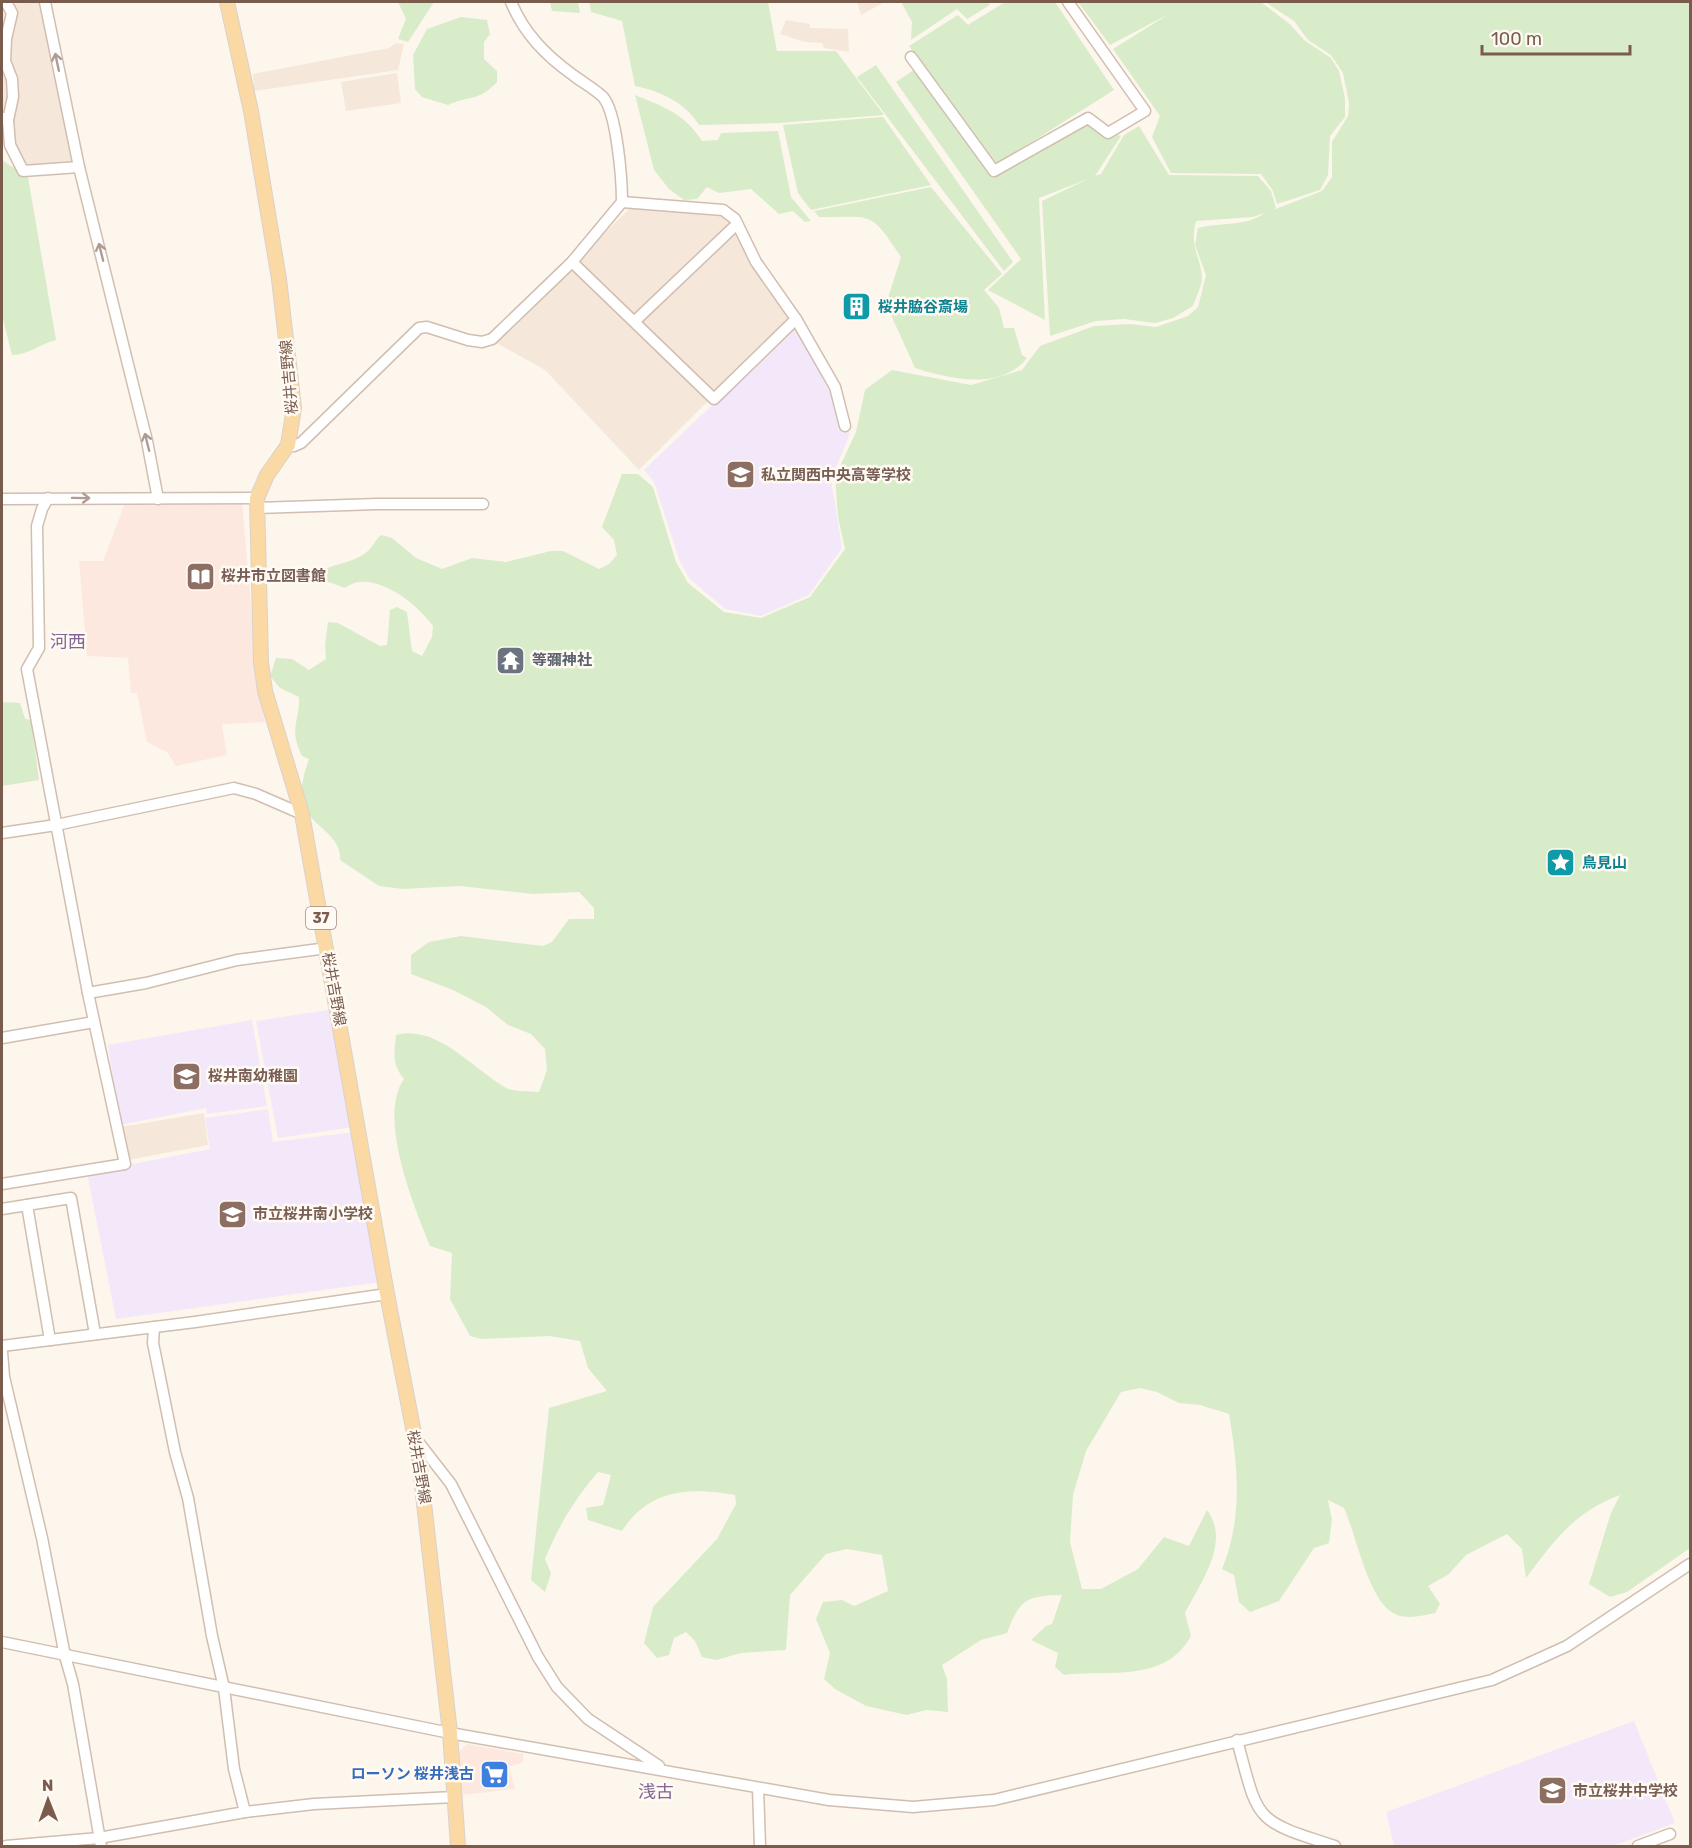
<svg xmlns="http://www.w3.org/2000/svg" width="1692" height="1848" viewBox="0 0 1692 1848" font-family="Rubik,'Noto Sans JP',sans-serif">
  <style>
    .residential { fill: #f5e8da }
    .commercial { fill: #fde8e0 }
    .education { fill: #f3e8fa }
    .green { fill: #d8ecc9 }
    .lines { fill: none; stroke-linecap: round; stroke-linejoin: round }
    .minor-casing { stroke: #d1beb0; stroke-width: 13 }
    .major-casing { stroke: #dad1cd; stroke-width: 16 }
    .minor { stroke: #fff; stroke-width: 10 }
    .major { stroke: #fbd9a5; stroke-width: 14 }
    .oneway { stroke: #af9d94 }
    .labels { text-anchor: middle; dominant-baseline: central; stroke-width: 5; stroke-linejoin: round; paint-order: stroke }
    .shield { fill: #fffaf3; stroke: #a28b7f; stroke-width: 1.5 }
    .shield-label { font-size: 14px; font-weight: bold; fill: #7a5c4d }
    .culture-label { font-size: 15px; font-weight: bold; fill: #0d838f; stroke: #fffaf3; text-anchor: start }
    .street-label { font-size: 15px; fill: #7a5c4d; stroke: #fffaf3 }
    .education-label { font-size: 15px; font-weight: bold; fill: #785e54; stroke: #fffaf3; text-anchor: start }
    .worship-label { font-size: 15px; font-weight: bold; fill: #5b616d; stroke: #fffaf3; text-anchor: start }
    .shop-label { font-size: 15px; font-weight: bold; fill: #366cbe; stroke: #fffaf3; text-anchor: end }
    .quarter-label { font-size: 18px; fill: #846695; stroke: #fffaf3 }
  </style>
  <rect width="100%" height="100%" fill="#fdf6ec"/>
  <!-- residential -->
  <g class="residential">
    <polygon points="2,2 43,2 75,165 25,167 2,116"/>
    <polygon points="857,2 885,2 861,15"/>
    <polygon points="786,20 810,24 810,28 848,29 849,52 824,48 822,43 805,42 780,34"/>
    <polygon points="396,43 404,44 398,70 254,91 253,74 389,48"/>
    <polygon points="397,73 401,103 346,111 341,82"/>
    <polygon points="631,207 722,213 732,221 791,318 639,470 545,370 495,342"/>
    <polygon points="204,1113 208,1145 128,1160 121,1127"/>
  </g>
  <!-- commercial -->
  <g class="commercial">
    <polygon points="125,503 242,503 258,684 265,722 222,724 227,755 176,766 167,752 147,742 137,693 131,693 128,658 87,656 79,561 103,561"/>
    <polygon points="467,1744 523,1754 523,1762 509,1767 515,1789 463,1795 457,1754"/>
  </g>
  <!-- education -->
  <g class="education">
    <polygon points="796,325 850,434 831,479 842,548 809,595 761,616 725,609 690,579 680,562 654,482 644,470"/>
    <polygon points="334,1009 354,1127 278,1138 256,1021"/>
    <polygon points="252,1020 267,1106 207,1114 206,1108 120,1125 108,1045"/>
    <polygon points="268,1109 273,1142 354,1132 381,1282 116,1319 87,1173 210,1149 205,1118"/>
    <polygon points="1634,1721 1675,1823 1613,1846 1394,1846 1386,1812"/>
  </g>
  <!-- green -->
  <g class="green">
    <polygon points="398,2 434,2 408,42 398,39 406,19"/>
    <polygon points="550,2 578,2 580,13 552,11"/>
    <path d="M589,2H768L777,51H836L884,115L779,123L699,125C686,103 660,91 635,86L622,21L591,12Z"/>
    <polygon points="901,2 988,2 990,5 967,19 957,9 911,40 912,22"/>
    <path d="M1005,2H1055L1114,90L997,164L1082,123L1121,136L1095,176L1101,174L1124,135L1139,126L1169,175L1258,176L1271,191L1276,208L1273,210L1322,191L1332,177V142L1348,116L1349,103L1343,73L1331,55L1308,40L1294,21L1265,2H1690V1548L1627,1592L1610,1597L1589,1584L1611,1513L1620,1495C1574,1512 1554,1541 1526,1578L1522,1549L1507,1534L1466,1555L1449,1574L1428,1586L1440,1604L1435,1613C1421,1616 1403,1621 1390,1611C1367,1593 1356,1535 1344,1508L1328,1500L1332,1520L1329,1543L1314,1548L1279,1601L1250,1612L1239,1602L1234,1575L1222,1569C1243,1519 1238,1466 1229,1414L1200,1405L1179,1403L1157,1392L1140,1388L1121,1392L1086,1451L1073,1495L1070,1542L1082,1589H1101L1138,1569L1164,1537L1189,1546L1207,1510C1231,1542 1201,1582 1185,1613L1191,1636C1164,1684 1110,1669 1064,1675L1055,1667L1058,1653L1031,1640L1046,1626L1052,1624L1062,1595C1026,1596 1020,1599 1007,1633L981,1640L942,1665L947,1679L948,1712L926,1710L907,1715L866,1706L835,1689L824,1679L830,1653L816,1619L823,1602L842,1600L854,1606L888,1591L882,1555L847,1549L826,1554L790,1595L786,1650L741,1653L716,1660L702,1657L695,1641L686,1632L674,1638L669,1655L657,1658L644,1643L653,1607L717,1539L736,1504L735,1495C689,1487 649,1489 622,1531L588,1520L586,1508L603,1505L611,1475L598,1472C573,1501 560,1524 545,1559L551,1573L545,1592L531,1580L549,1408L607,1391L588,1368L580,1341L550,1336L481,1339L470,1336L450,1299L452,1253L430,1246C414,1206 377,1118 404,1079C392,1065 394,1053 396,1035C437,1024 473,1069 506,1088C515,1092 529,1091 539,1092L547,1070L545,1049L531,1034L508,1025L486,1007L453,990L411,974V955L429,942L461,936L543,946L552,942L569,919H594V908L579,892L533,894L460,886L403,889L379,886L340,860C342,837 316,828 306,810C297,795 304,774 309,759L302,756C288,727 300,723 299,697L280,688L270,676L276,658L292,659L309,670L326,659L325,645L328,622L338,623L380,646L387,645L390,610L397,607L407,612L412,651L422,656L432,637L433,626C417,603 371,567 345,588L312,576C328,563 354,565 369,550C373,546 376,539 381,535L392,538L416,558L442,569L472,558L506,562L551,551H563L599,569L609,564L617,555L614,540L602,527L622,474H638L653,487L676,562L688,583L724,612L761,618L810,597L845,549L838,517L835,477L856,432L865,390L892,370L971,385L1022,370L1040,346L1094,326L1130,324L1156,327L1188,316L1198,307L1206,275L1195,245L1198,228C1220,222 1247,227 1264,213L1253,217L1196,221C1189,249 1201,256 1202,278C1202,286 1196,297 1193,306L1173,318L1155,323L1124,319L1096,321L1050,336L1042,201L1088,179L1039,198L1045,320L988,290L1021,259L896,82L918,67L974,135L909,46L958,15L968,25Z"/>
    <polygon points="1078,2 1261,2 1291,25 1304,40 1331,58 1339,71 1345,98 1345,117 1330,136 1328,175 1320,190 1277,204 1273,191 1261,174 1171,173 1152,137 1160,116 1113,49 1169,14 1110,45"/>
    <path d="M461,17L487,20L490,34L484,42V59L497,71V82C478,102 470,95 448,105L422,97L415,89L413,55L427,29Z"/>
    <polygon points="876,65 1013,262 1004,271 857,77"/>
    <path d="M635,95C664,107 684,113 702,141L718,140L721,133L778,131L791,197L811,221L805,222L793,211L779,214L751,189L719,193L707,187L697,199L684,200L669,189L654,170Z"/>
    <polygon points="883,117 931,185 811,210 798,193 783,125"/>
    <path d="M2,160L28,177L56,340C40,344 28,355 12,355L2,315Z"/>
    <path d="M931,187L1002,274L984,290L999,308L1004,328H1014L1022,355L1027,358C1001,391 949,379 915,368L886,304L901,257C870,210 874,217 819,217L814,211Z"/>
    <polygon points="2,702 20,703 25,719 31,720 39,780 2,786"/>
  </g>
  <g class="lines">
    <defs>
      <g id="minor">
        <polyline points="6,2 12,13 6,39 5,61 12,79 13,97 8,120"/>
        <polyline points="45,2 79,167 147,441 158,499"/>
        <polyline points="911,57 994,171 1088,118 1108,133 1145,111 1068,2"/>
        <polyline points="3,118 8,120 10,145 23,171 79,167"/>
        <polyline points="572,262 714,399 796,319 756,262 735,219 723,210 622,202"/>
        <polyline points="796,319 835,387 845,426"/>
        <polyline points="635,321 737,224"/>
        <path d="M288,445L294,446L301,443L419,328L427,327L468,340L482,342L492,339L572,262L622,202C622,180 617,113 603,97C595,89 582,82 573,75C545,55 524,33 511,2"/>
        <polyline points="2,499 257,498"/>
        <polyline points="257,508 377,504 483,504"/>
        <polyline points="2,833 56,825 234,788 256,794 302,814"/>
        <polyline points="88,993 146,983 237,960 327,948"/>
        <polyline points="2,1038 94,1022"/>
        <polyline points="2,1184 125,1164 88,993 27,669 39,648 37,526 42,509 48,498"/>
        <polyline points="27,1205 71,1198 95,1334"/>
        <polyline points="2,1209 27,1205 50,1340"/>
        <polyline points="154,1327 153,1343 175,1452 188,1498 212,1636 224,1688 234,1769 245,1812"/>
        <polyline points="2,1346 195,1322 387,1294"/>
        <polyline points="2,1352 4,1377 42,1538 65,1656 73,1684 101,1846"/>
        <polyline points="416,1439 451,1484 538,1657 557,1687 588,1719 659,1766"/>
        <polyline points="2,1642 450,1733 829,1800 913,1807 994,1800 1492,1680 1567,1646 1690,1564"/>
        <path d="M1237,1740C1259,1822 1253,1820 1335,1846"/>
        <polyline points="758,1788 760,1846"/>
        <polyline points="6,1846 99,1838 245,1812 314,1804 454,1797"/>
        <polyline points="1638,1846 1670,1834"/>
      </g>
      <polyline id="major" points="227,2 251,111 279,279 294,408 288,445 267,475 257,498 261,662 265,691 302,814 387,1294 419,1459 450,1733 458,1846"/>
    </defs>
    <!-- minor casing -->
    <use href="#minor" class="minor-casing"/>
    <!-- major casing -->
    <use href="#major" class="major-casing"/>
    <!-- minor -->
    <use href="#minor" class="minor"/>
    <!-- major -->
    <use href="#major" class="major"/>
  </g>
  <!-- one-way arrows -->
  <defs><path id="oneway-shaft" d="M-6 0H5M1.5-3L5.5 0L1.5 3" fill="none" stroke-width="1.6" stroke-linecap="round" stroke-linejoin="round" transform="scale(1.5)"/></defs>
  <g class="oneway">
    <use href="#oneway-shaft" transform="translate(57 62) rotate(-102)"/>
    <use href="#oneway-shaft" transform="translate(101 252) rotate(-104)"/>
    <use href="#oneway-shaft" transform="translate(147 442) rotate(-104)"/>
    <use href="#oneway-shaft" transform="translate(81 498) rotate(1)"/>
  </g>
  <!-- icons -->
  <defs>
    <symbol id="building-square" viewBox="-11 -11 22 22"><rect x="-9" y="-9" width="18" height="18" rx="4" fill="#0f9aa8" stroke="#fffaf3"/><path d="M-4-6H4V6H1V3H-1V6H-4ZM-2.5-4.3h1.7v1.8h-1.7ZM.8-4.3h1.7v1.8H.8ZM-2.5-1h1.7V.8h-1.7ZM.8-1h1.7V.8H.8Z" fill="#fff"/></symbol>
    <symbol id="school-square" viewBox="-11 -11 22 22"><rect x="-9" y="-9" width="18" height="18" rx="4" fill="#8d6e63" stroke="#fffaf3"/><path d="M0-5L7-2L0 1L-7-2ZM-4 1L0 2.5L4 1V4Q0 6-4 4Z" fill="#fff"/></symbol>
    <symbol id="library-square" viewBox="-11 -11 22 22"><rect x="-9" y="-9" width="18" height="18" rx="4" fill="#8d6e63" stroke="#fffaf3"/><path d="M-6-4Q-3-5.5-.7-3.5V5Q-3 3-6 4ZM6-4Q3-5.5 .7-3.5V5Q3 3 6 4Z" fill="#fff"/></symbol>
    <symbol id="temple-square" viewBox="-11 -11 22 22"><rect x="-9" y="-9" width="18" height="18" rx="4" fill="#6b7280" stroke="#fffaf3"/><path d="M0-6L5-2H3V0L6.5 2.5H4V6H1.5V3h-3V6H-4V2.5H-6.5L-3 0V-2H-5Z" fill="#fff"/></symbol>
    <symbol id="sight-square" viewBox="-11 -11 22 22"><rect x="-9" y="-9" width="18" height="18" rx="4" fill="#0f9aa8" stroke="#fffaf3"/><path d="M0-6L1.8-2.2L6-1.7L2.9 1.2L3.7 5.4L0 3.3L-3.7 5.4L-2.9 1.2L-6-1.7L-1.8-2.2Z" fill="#fff"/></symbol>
    <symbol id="supermarket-square" viewBox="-11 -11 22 22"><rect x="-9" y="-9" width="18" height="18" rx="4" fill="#3f7fe0" stroke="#fffaf3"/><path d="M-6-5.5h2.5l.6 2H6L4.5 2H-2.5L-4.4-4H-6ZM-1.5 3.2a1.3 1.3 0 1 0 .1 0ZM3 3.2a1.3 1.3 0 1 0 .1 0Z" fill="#fff"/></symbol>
  </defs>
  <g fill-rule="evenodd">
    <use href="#building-square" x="840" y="290" width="33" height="33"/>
    <use href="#school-square" x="724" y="458" width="33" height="33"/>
    <use href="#library-square" x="184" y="560" width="33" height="33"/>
    <use href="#temple-square" x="494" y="644" width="33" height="33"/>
    <use href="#sight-square" x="1544" y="846" width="33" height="33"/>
    <use href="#school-square" x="170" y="1060" width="33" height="33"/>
    <use href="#school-square" x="216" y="1198" width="33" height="33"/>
    <use href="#supermarket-square" x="478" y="1758" width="33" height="33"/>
    <use href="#school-square" x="1536" y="1774" width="33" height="33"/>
  </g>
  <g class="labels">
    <!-- shield labels -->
    <rect class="shield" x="306" y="907" width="30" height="22" rx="4.5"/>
    <g class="shield-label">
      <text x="321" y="918">37</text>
    </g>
    <!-- culture labels -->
    <g class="culture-label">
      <text x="878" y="307">桜井脇谷斎場</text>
      <text x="1582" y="863">鳥見山</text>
    </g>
    <!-- street labels -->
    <g class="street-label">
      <text transform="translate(289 377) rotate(-95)">桜井吉野線</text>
      <text transform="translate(334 989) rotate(80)">桜井吉野線</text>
      <text transform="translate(419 1467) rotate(80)">桜井吉野線</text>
    </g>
    <!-- education labels -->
    <g class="education-label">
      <text x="761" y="475">私立関西中央高等学校</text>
      <text x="221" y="576">桜井市立図書館</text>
      <text x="208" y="1076">桜井南幼稚園</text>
      <text x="253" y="1214">市立桜井南小学校</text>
      <text x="1573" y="1791">市立桜井中学校</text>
    </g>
    <!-- worship labels -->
    <g class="worship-label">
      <text x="532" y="660">等彌神社</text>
    </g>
    <!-- shop labels -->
    <g class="shop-label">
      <text x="474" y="1774">ローソン 桜井浅古</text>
    </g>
    <!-- quarter labels -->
    <g class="quarter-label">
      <text x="68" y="642">河西</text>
      <text x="656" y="1792">浅古</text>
    </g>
  </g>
  <!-- border -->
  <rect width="1692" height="1848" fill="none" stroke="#7a5c4d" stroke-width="6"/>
  <!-- north arrow -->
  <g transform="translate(48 1800) rotate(359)" stroke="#fffaf3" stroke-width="4.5" paint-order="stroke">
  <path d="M0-4.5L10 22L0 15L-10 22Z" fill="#7a5c4d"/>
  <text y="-9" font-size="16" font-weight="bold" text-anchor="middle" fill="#7a5c4d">N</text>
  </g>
  <!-- scale -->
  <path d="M1482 45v9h148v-9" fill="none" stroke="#7a5c4d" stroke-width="3"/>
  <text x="1491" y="45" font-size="18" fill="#7a5c4d" stroke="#fffaf3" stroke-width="4.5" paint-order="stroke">100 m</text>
</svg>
